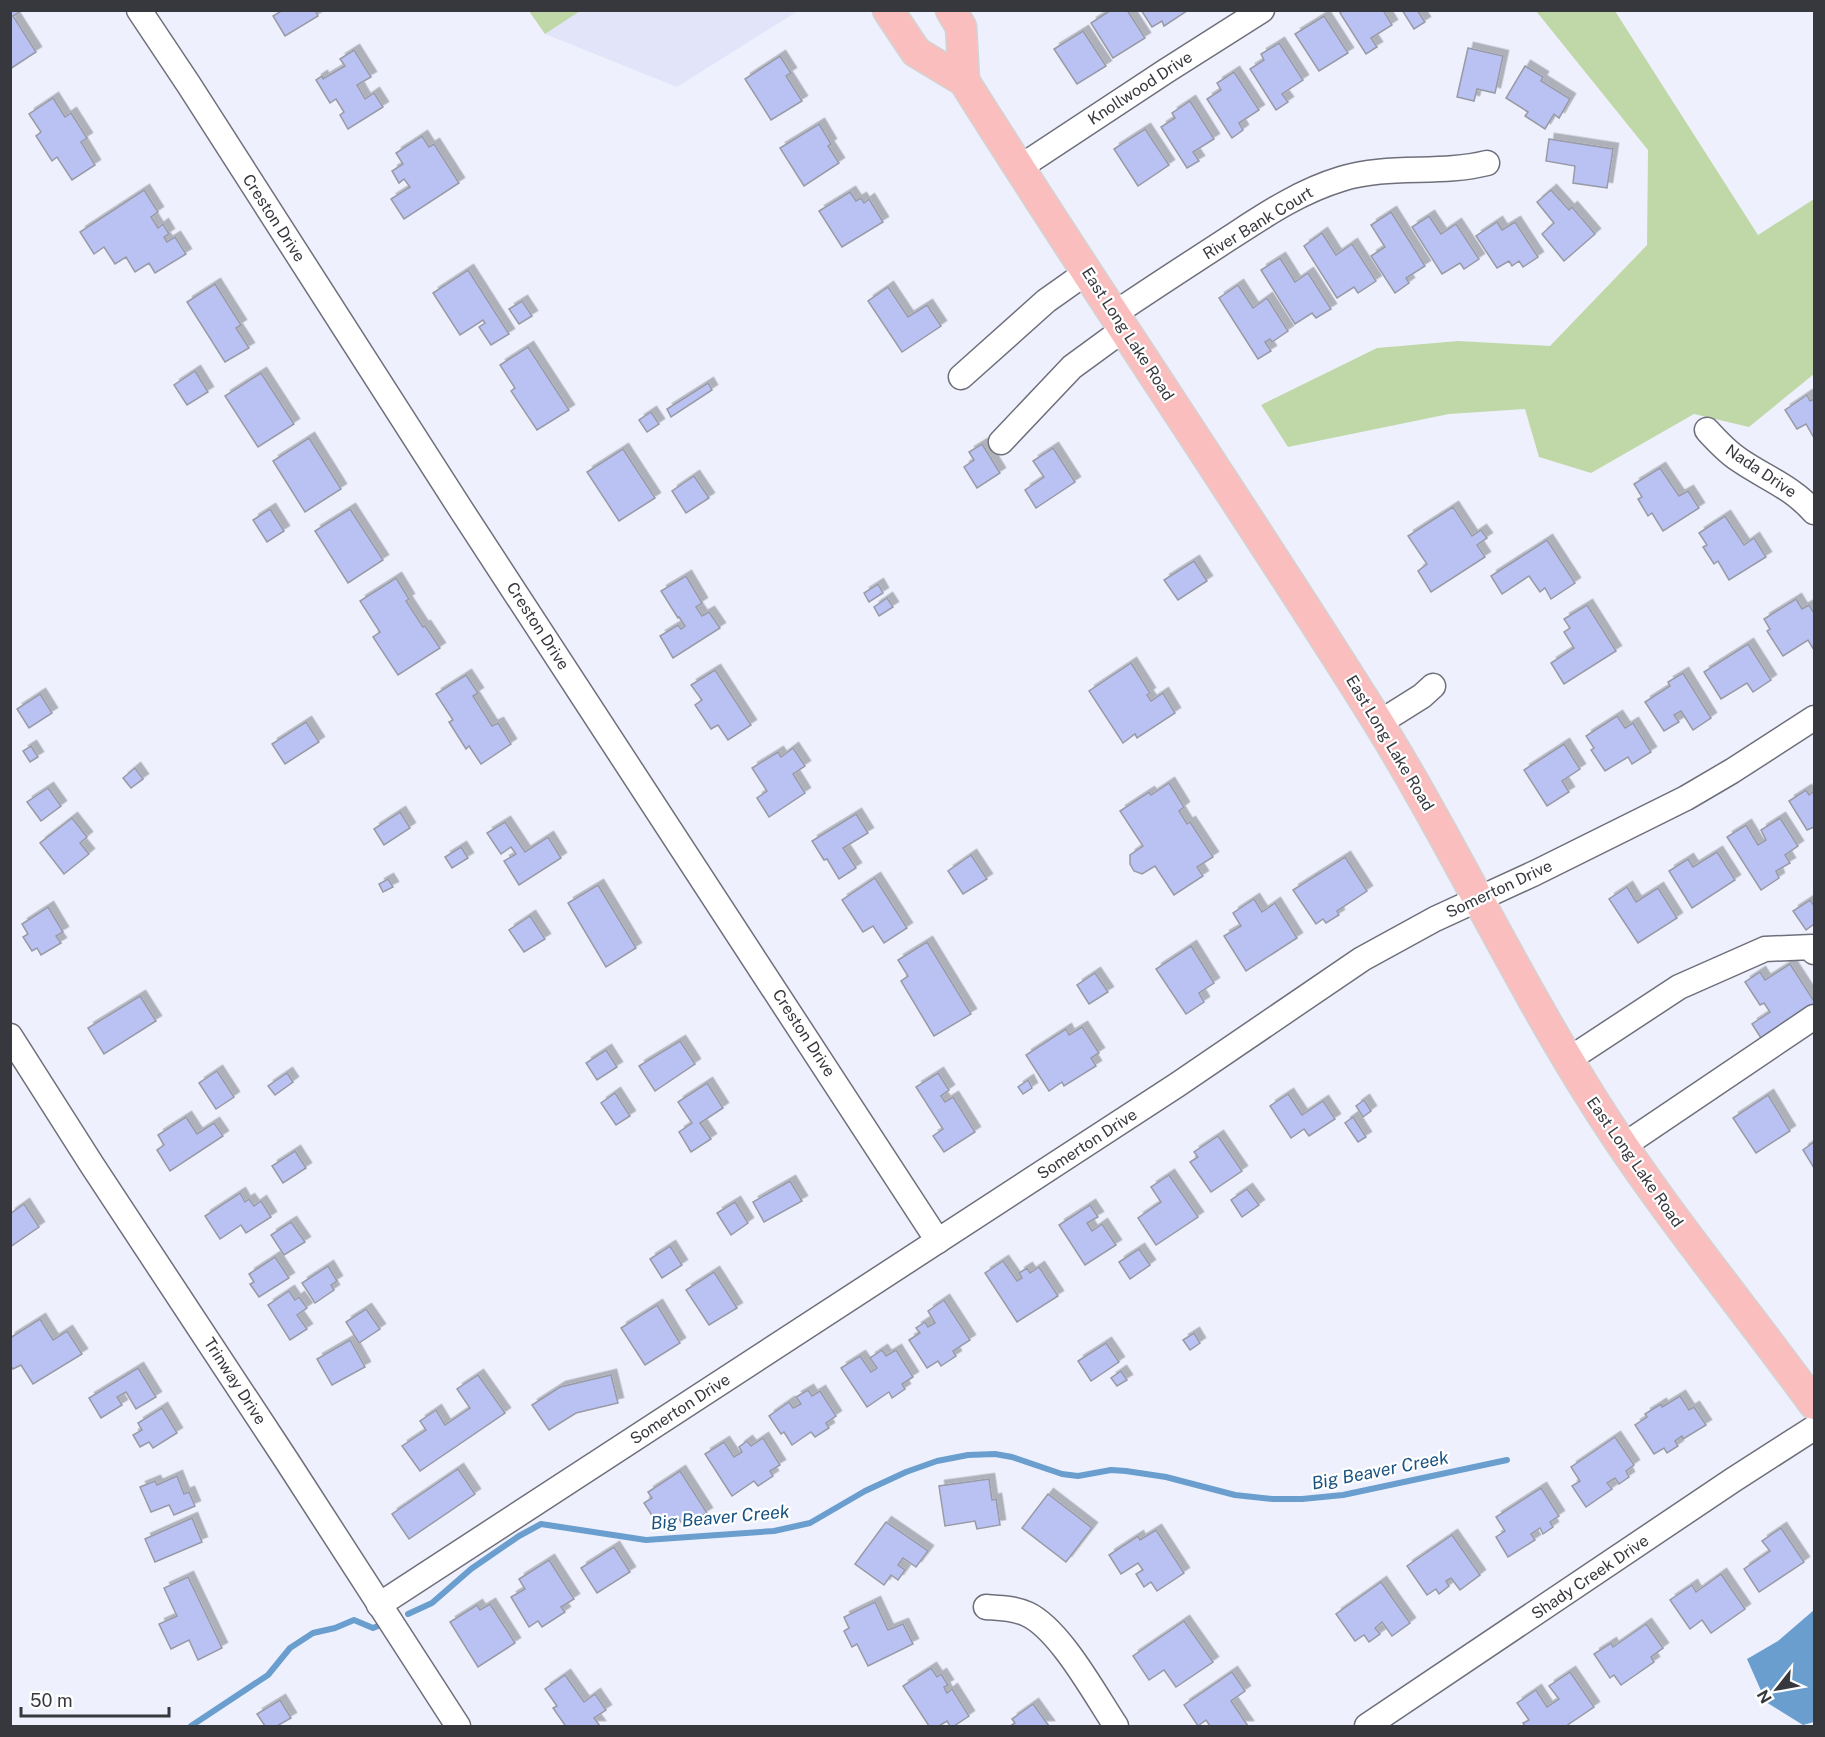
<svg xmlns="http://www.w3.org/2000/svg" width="1825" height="1737" viewBox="0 0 1825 1737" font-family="'Public Sans',sans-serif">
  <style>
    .built { fill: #e2e5f9 }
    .green { fill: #c0d8a8 }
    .water { fill: #6a9ece }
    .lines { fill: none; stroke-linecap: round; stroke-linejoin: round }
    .stream { stroke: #6a9ece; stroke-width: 6 }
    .building { fill: #bac2f4; stroke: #989aa5; stroke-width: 1.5; filter: url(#shadow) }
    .minor-casing { stroke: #6e6f7a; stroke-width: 27 }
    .major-casing { stroke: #d3d3d4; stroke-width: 33 }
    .minor { stroke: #fff; stroke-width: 24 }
    .major { stroke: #fabebe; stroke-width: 30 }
    .labels { text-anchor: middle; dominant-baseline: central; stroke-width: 4.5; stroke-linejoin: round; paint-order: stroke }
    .street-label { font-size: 16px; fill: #37383d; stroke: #fff }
    .water-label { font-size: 18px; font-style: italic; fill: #185280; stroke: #fff }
  </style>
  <defs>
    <filter id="shadow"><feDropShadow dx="5.5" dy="-5.5" stdDeviation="0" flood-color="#0004"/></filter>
  </defs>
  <rect width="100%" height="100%" fill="#eef1fd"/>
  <!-- built -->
  <polygon class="built" points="529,11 798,11 677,87 545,34"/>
  <!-- green -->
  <g class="green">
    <polygon points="529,11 580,11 545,34"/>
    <polygon points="1536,11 1615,11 1758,235 1814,199 1814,374 1749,427 1694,414 1591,473 1539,457 1525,409 1449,414 1288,447 1261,405 1377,348 1458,341 1550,346 1647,245 1648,150"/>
  </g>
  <!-- water -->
  <polygon class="water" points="1814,1610 1814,1722 1803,1725 1766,1702 1747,1659 1778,1641"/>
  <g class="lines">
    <!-- stream -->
    <g class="stream">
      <polyline points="408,1614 432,1603 471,1569 519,1536 541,1524 646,1540 774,1531 810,1523 865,1491 906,1472 937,1461 968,1455 995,1454 1012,1457 1062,1474 1078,1476 1111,1470 1126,1471 1166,1477 1235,1495 1273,1499 1302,1499 1343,1495 1507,1460"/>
      <polyline points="191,1726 268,1675 290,1648 313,1633 335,1628 354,1620 373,1628 378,1626"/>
    </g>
  </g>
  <!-- building -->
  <g class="building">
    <polygon points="10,10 21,11 13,16 36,52 10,69"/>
    <polygon points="283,10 315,10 318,16 285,36 273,16"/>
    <polygon points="1111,10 1127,10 1145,38 1113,58 1091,23"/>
    <polygon points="1141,10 1186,10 1187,11 1164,26 1162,21 1152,27"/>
    <polygon points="1344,10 1383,10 1392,25 1371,38 1377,47 1366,54 1340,13"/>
    <polygon points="1402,10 1417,10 1425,22 1414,29"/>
    <polygon points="1324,16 1348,53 1319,71 1295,34"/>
    <polygon points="1083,31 1106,66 1077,84 1054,49"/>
    <polygon points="1279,43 1303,80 1282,94 1288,102 1276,110 1250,69 1264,60 1261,54"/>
    <polygon points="1468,48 1503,56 1495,93 1477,89 1474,101 1457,97"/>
    <polygon points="354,50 371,77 357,85 365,99 374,93 383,107 348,129 340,115 344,112 336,99 330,103 316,80 322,76 323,79 345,66 340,59"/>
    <polygon points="780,56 791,73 786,76 802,101 771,120 745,79"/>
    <polygon points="1525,66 1543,77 1541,81 1570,99 1559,118 1554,114 1545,129 1525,116 1528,112 1506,98"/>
    <polygon points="1234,72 1259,110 1239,123 1243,130 1232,138 1207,99 1221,90 1217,83"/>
    <polygon points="53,98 65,117 71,113 87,138 81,142 95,165 72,180 57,157 52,161 36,136 41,132 29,114"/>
    <polygon points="1190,101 1214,139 1193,152 1199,161 1187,168 1161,127 1175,118 1172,113"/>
    <polygon points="819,124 831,144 828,146 839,163 804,186 780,148"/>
    <polygon points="1145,129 1169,165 1138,186 1114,149"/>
    <polygon points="422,136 429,147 434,144 459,183 404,219 391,199 410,187 404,179 399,183 392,171 403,164 396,153"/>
    <polygon points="1549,139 1613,149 1607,188 1573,183 1575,166 1546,161"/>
    <polygon points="144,190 158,212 151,217 158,228 163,224 169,234 164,237 167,242 175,237 186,254 155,273 149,263 135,272 126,257 115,264 104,247 94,254 80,232"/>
    <polygon points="1551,190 1569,210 1572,207 1595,234 1564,261 1542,234 1554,223 1537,202"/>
    <polygon points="850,192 856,201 861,198 864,203 869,199 883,222 842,247 819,211"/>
    <polygon points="1391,212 1425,266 1406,278 1409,283 1395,293 1371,256 1385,247 1371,225"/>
    <polygon points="1429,216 1441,234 1456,224 1479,259 1464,269 1460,263 1442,274 1412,227"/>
    <polygon points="1497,222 1502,230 1515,222 1538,257 1523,267 1519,261 1512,266 1509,261 1497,268 1476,236"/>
    <polygon points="1322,233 1336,255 1352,244 1376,281 1358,293 1354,287 1337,298 1304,246"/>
    <polygon points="1280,258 1295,282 1308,273 1331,309 1316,318 1312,313 1295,324 1261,270"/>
    <polygon points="468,270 509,334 491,345 479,327 485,323 483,320 460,335 433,293"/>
    <polygon points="215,284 241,325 236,328 249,348 225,362 187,302"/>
    <polygon points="1238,285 1253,308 1267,298 1288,331 1272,342 1270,339 1265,342 1271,351 1258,359 1219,298"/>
    <polygon points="888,287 908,317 927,305 941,326 902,352 868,301"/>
    <polygon points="522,301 532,316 519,324 509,309"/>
    <polygon points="528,347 569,410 537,430 511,391 515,388 500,365"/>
    <polygon points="195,371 208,392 187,405 174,385"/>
    <polygon points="261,373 294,424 258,447 225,396"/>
    <polygon points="708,383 712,390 671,417 667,409"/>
    <polygon points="1807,395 1810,401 1814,399 1814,438 1806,424 1797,429 1785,410"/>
    <polygon points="651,412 659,424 647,432 639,420"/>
    <polygon points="309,438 341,489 305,512 273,461"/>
    <polygon points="982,444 1000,473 977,488 964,467 974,460 969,452"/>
    <polygon points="1053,448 1075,482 1036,508 1025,490 1044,477 1033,461"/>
    <polygon points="623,449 655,498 619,521 587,472"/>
    <polygon points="1660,468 1679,496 1688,491 1699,508 1663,531 1652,513 1648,516 1638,499 1642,497 1634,484"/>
    <polygon points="694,476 709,498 686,513 672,491"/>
    <polygon points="1453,507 1472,536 1481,530 1487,538 1477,545 1485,557 1431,592 1418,571 1427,564 1408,536"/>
    <polygon points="270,509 284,531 267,542 253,520"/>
    <polygon points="350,509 383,560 348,583 315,531"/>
    <polygon points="1725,516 1744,545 1754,538 1766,557 1729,580 1718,561 1714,564 1703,547 1707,545 1699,533"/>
    <polygon points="1547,540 1575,583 1551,599 1545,588 1540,592 1529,576 1502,594 1491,576"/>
    <polygon points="1194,561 1207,581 1178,600 1164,580"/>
    <polygon points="686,576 702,603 696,607 702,616 709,612 720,628 673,658 660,636 678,625 681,629 685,626 679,617 678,618 661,591"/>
    <polygon points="396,578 409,599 406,601 423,627 425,626 440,648 398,675 373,637 380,632 360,601"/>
    <polygon points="878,584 883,593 869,602 864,593"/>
    <polygon points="887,598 893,607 879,616 874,607"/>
    <polygon points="1796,599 1802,609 1809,605 1814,613 1814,650 1808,640 1783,656 1767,631 1770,629 1764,619"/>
    <polygon points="1587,605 1616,651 1564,684 1551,663 1574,648 1564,632 1570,628 1564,619"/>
    <polygon points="1748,644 1771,680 1753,692 1747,683 1721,699 1704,672"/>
    <polygon points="1131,663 1150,693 1147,695 1151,701 1163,693 1175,713 1137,738 1135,734 1123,743 1089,691"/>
    <polygon points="715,670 751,725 728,740 718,725 711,729 695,705 702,700 691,685"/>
    <polygon points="1683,673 1711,718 1693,730 1681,711 1674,715 1679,722 1664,731 1645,702 1670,686 1668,682"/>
    <polygon points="466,675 478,693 473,696 492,726 498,723 511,744 481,764 469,746 466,749 449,722 453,720 436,694"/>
    <polygon points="40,694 52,713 29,728 17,709"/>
    <polygon points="1617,716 1625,728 1633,723 1651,752 1632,764 1628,757 1605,771 1591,750 1594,748 1586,736"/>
    <polygon points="306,722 319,742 285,764 272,744"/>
    <polygon points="1564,744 1580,769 1562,781 1569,792 1547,806 1524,770"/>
    <polygon points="31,746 38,757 30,762 23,751"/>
    <polygon points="793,748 805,766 793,774 805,793 769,817 757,798 767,791 752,768 778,752 781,757"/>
    <polygon points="135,768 143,779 131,788 123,778"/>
    <polygon points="1169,783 1184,807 1179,811 1187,824 1190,822 1213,857 1197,867 1203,876 1174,895 1155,866 1142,874 1134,871 1130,864 1130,855 1143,846 1120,811 1149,792 1151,795"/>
    <polygon points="48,788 61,806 41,821 27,802"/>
    <polygon points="1806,790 1809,795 1814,791 1814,827 1807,830 1789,801"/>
    <polygon points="400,812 410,828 384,845 374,829"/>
    <polygon points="856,814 868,833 843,848 856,868 839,879 827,859 824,860 812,841"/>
    <polygon points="72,818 87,837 80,843 89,854 64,874 40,843"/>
    <polygon points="1780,818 1798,846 1785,855 1790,863 1776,871 1779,878 1761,890 1727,837 1746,825 1758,845 1766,840 1761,830"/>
    <polygon points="505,822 525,852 548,837 561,858 519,885 504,861 516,854 511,847 501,854 487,833"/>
    <polygon points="461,847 468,858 452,868 445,857"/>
    <polygon points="1717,852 1735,880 1692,908 1669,871 1688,859 1693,867"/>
    <polygon points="971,855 987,879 963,894 948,871"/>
    <polygon points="1345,857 1367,891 1337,911 1339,915 1326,923 1323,919 1316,924 1293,890"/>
    <polygon points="875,878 907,928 884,943 873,926 863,932 842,900"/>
    <polygon points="388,879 393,887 383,892 379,884"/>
    <polygon points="598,885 636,948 606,967 568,903"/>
    <polygon points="1627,887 1636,902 1658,888 1677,918 1638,943 1609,899"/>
    <polygon points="1254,899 1262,912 1275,903 1297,938 1246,971 1224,936 1241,926 1233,913"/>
    <polygon points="1810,900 1814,906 1814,924 1806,930 1793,911"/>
    <polygon points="48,907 63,932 56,936 61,943 41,955 37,948 32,951 23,937 28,934 22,924"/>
    <polygon points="530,916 545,939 524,952 509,930"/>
    <polygon points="927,942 971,1014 934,1036 901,981 908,976 898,960"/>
    <polygon points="1191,946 1214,983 1199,993 1204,1002 1186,1014 1156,969"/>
    <polygon points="1790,964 1814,1001 1814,1014 1761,1038 1752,1024 1770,1012 1764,1003 1760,1005 1745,982 1760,972 1765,980"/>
    <polygon points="1095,973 1108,992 1089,1004 1077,985"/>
    <polygon points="140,996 156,1021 104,1054 88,1028"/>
    <polygon points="1082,1027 1099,1053 1091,1058 1096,1066 1064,1086 1062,1082 1049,1091 1026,1055 1066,1029 1069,1035"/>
    <polygon points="680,1041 695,1064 655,1091 639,1066"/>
    <polygon points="606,1050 617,1067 597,1080 586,1063"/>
    <polygon points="217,1071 234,1097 216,1109 199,1083"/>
    <polygon points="287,1073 293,1082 275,1095 268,1086"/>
    <polygon points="938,1073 949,1090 941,1096 945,1102 953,1097 975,1132 944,1152 933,1136 943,1129 916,1087"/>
    <polygon points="1028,1080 1032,1088 1023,1094 1018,1087"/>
    <polygon points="707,1083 723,1108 700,1123 711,1139 691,1152 679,1132 692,1123 678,1102"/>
    <polygon points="615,1093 630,1116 616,1125 601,1103"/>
    <polygon points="1288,1094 1302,1115 1323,1101 1335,1119 1309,1136 1304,1129 1291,1138 1270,1106"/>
    <polygon points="1768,1095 1790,1131 1756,1153 1733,1118"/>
    <polygon points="1364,1100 1371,1111 1363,1117 1356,1106"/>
    <polygon points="186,1117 197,1134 214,1123 223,1136 170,1171 157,1150 164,1145 158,1135"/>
    <polygon points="1353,1117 1366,1137 1358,1142 1345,1123"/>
    <polygon points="1218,1136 1242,1171 1211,1192 1190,1162 1198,1157 1194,1152"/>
    <polygon points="1814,1142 1814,1168 1803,1150"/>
    <polygon points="295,1151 306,1168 283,1183 272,1166"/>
    <polygon points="1169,1175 1198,1217 1156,1245 1138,1218 1161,1202 1151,1187"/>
    <polygon points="790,1181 802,1201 764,1222 753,1202"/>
    <polygon points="1247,1189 1259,1205 1242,1217 1231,1200"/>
    <polygon points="240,1193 245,1202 249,1199 254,1206 261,1201 271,1217 246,1233 241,1225 220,1239 205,1216"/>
    <polygon points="735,1202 748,1223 731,1235 717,1213"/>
    <polygon points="24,1204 39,1227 10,1247 10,1214"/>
    <polygon points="1090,1205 1098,1217 1087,1223 1092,1231 1102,1224 1116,1245 1085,1265 1059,1225"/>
    <polygon points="291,1222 305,1242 284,1255 271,1235"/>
    <polygon points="670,1246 682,1265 662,1278 650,1259"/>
    <polygon points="1139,1249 1150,1265 1130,1279 1119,1262"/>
    <polygon points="275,1257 289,1278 259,1297 250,1284 254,1282 249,1274"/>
    <polygon points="1003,1261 1017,1281 1022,1278 1019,1273 1027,1268 1030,1273 1039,1267 1058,1296 1017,1322 985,1273"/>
    <polygon points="328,1266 337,1281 331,1285 334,1290 315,1303 302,1283"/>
    <polygon points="714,1272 737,1308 709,1325 686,1290"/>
    <polygon points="289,1291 295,1300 299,1297 307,1308 297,1315 307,1329 290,1340 268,1305"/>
    <polygon points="944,1300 970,1340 953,1351 956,1356 941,1366 938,1361 927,1368 909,1340 920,1333 916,1328 925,1322 928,1327 935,1323 928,1311"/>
    <polygon points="657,1305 680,1343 645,1365 621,1328"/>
    <polygon points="366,1309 380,1329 359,1343 346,1322"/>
    <polygon points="40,1319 53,1340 67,1331 82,1354 33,1384 21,1365 13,1369 10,1365 10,1338"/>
    <polygon points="1194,1333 1200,1343 1190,1350 1183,1340"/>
    <polygon points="350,1340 365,1367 332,1385 317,1359"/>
    <polygon points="1106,1343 1119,1362 1091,1381 1078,1361"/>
    <polygon points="882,1350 886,1356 896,1350 913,1377 902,1384 905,1389 892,1398 889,1392 867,1407 841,1368 860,1356 871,1372 877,1368 870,1358"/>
    <polygon points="138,1368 156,1397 136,1409 126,1392 117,1397 122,1405 101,1418 89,1398"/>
    <polygon points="1121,1371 1127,1380 1117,1386 1111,1378"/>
    <polygon points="478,1375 505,1413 420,1471 402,1446 426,1430 420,1421 436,1410 445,1425 470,1408 457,1389"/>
    <polygon points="611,1375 618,1403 576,1413 549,1430 532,1405 560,1387"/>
    <polygon points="808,1390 812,1396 820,1391 836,1416 826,1423 829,1428 815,1437 811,1432 792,1445 784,1432 781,1434 769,1416 789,1402 793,1408 801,1404 796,1397"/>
    <polygon points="1680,1396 1689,1410 1694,1407 1706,1425 1683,1439 1682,1436 1675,1441 1678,1446 1667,1453 1664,1448 1654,1454 1635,1425 1647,1417 1645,1414 1661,1404 1662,1407"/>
    <polygon points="162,1408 177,1433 153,1448 149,1442 140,1447 133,1435 142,1430 138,1423"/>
    <polygon points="1615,1437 1634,1465 1626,1471 1629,1477 1619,1484 1615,1478 1607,1483 1612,1489 1586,1507 1572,1486 1580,1481 1571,1467"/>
    <polygon points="763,1438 780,1465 770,1471 773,1476 758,1486 754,1481 732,1496 705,1454 724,1442 734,1457 742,1452 739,1447 747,1441 751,1446"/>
    <polygon points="458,1469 475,1494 409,1539 392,1514"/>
    <polygon points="680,1471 707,1513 684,1527 678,1517 660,1528 644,1503 652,1498 648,1492"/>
    <polygon points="177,1476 184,1494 189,1492 195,1506 174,1515 169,1505 151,1512 140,1487 155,1481 157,1485"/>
    <polygon points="989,1479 992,1500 996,1499 1000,1525 977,1529 975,1521 945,1526 939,1486"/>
    <polygon points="1541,1488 1559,1516 1550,1522 1553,1527 1543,1534 1540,1528 1531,1534 1535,1540 1508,1557 1496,1537 1505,1531 1496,1517"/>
    <polygon points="1048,1494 1092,1528 1066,1562 1022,1528"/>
    <polygon points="192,1518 202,1542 155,1562 145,1539"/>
    <polygon points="886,1522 928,1551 916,1567 903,1558 898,1565 905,1570 898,1580 891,1575 884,1585 855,1564"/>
    <polygon points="1781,1528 1804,1562 1759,1592 1744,1569 1770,1551 1762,1541"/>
    <polygon points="1156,1530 1184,1573 1157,1591 1151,1582 1144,1587 1136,1574 1143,1570 1138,1563 1121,1574 1109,1555 1138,1536 1140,1540"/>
    <polygon points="1452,1535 1480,1575 1460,1590 1451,1578 1446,1581 1449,1586 1439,1594 1436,1589 1427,1595 1407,1566"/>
    <polygon points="614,1547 630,1572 597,1593 581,1568"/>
    <polygon points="549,1560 574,1599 561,1607 565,1612 542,1627 538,1621 529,1627 511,1597 525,1589 519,1579"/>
    <polygon points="1721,1574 1745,1609 1711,1633 1702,1620 1690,1629 1670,1600 1692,1585 1696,1592"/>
    <polygon points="188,1577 222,1648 198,1660 189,1640 171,1649 159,1624 177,1616 164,1588"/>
    <polygon points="1381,1582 1410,1623 1392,1636 1382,1622 1375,1628 1380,1634 1369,1642 1364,1635 1355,1641 1336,1614"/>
    <polygon points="875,1602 888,1630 903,1624 913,1644 868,1666 857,1644 852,1647 844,1631 849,1628 844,1617"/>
    <polygon points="490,1604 515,1643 478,1667 450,1622 477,1605 480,1610"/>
    <polygon points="1184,1621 1213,1662 1176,1687 1164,1670 1149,1680 1133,1656"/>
    <polygon points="1646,1624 1663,1648 1651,1657 1654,1662 1621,1685 1614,1675 1610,1678 1594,1654 1611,1643 1613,1647"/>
    <polygon points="931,1668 937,1677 941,1674 948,1685 944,1687 947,1693 952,1689 969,1716 954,1726 950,1726 947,1721 939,1726 929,1726 903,1686"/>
    <polygon points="1232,1672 1245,1691 1231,1701 1248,1726 1210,1726 1206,1720 1198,1726 1184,1705"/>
    <polygon points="1570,1672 1594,1707 1566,1726 1525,1726 1523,1723 1529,1720 1517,1703 1536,1690 1547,1707 1559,1699 1549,1686"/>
    <polygon points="565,1675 584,1702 595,1694 606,1710 594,1718 600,1726 563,1726 565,1725 553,1708 557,1706 545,1689"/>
    <polygon points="280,1700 291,1718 277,1726 265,1726 257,1714"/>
    <polygon points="1033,1704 1049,1726 1010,1726 1015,1723 1012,1719"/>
  </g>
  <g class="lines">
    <defs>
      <g id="minor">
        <polyline points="139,10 189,85 460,508 938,1241"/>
        <polyline points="1019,168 1166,71 1262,10"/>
        <path d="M1114,314C1151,289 1188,265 1225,241C1262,217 1298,192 1341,179C1389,164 1439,175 1487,163"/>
        <polyline points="961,377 1046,301 1087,272"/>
        <path d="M1707,430C1717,441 1726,451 1738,459C1765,478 1791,486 1814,512"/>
        <polyline points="1001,442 1072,367 1124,329"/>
        <polyline points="1379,723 1422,696 1433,686"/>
        <polyline points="10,1036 92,1165 287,1461 458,1726"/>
        <polyline points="1568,1060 1679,987 1765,949 1812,947 1814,952"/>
        <polyline points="1623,1146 1814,1017"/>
        <polyline points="379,1605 1177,1085 1362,959 1435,919 1535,873 1686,798 1732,771 1814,718"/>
        <path d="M986,1607C1000,1608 1014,1608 1027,1614C1060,1629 1096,1696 1116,1726"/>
        <polyline points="1367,1726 1733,1480 1814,1428"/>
      </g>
      <g id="major">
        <path d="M888,10L916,52L964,81C1096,291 1236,496 1368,706C1448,833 1511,970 1591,1097C1658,1205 1740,1302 1814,1404"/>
        <polyline points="951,10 961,27 964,81"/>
      </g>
    </defs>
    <!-- minor casing -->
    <use href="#minor" class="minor-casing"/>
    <!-- major casing -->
    <use href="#major" class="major-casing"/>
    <!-- minor -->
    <use href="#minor" class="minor"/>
    <!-- major -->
    <use href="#major" class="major"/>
  </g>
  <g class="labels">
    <!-- street labels -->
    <g class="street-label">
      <text transform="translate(1140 88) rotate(-33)">Knollwood Drive</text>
      <text transform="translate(274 218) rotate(57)">Creston Drive</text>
      <text transform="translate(1258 223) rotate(-31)">River Bank Court</text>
      <text transform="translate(1128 334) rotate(57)">East Long Lake Road</text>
      <text transform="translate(1761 471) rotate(34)">Nada Drive</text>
      <text transform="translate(538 626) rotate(57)">Creston Drive</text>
      <text transform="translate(1390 743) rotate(59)">East Long Lake Road</text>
      <text transform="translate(1499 889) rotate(-25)">Somerton Drive</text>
      <text transform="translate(804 1033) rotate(57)">Creston Drive</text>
      <text transform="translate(1087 1144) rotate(-33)">Somerton Drive</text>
      <text transform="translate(1635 1162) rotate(55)">East Long Lake Road</text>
      <text transform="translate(235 1381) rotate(57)">Trinway Drive</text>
      <text transform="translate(680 1409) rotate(-33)">Somerton Drive</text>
      <text transform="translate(1590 1577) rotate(-34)">Shady Creek Drive</text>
    </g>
    <!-- water labels -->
    <g class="water-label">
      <text transform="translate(1380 1470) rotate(-11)">Big Beaver Creek</text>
      <text transform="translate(720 1517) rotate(-5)">Big Beaver Creek</text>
    </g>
  </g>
  <!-- border -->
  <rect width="1825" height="1737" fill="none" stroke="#37383d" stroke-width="24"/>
  <!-- north arrow -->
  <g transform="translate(1777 1689) rotate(239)" stroke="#ffffff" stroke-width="4.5" paint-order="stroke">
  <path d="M0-4.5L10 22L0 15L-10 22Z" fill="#37383d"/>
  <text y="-9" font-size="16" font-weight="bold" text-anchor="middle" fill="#37383d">N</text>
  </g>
  <!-- scale -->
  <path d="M21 1707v9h148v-9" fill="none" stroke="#37383d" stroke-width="3"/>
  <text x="30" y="1707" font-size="18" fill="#37383d" stroke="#ffffff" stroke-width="4.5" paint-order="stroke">50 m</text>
</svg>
